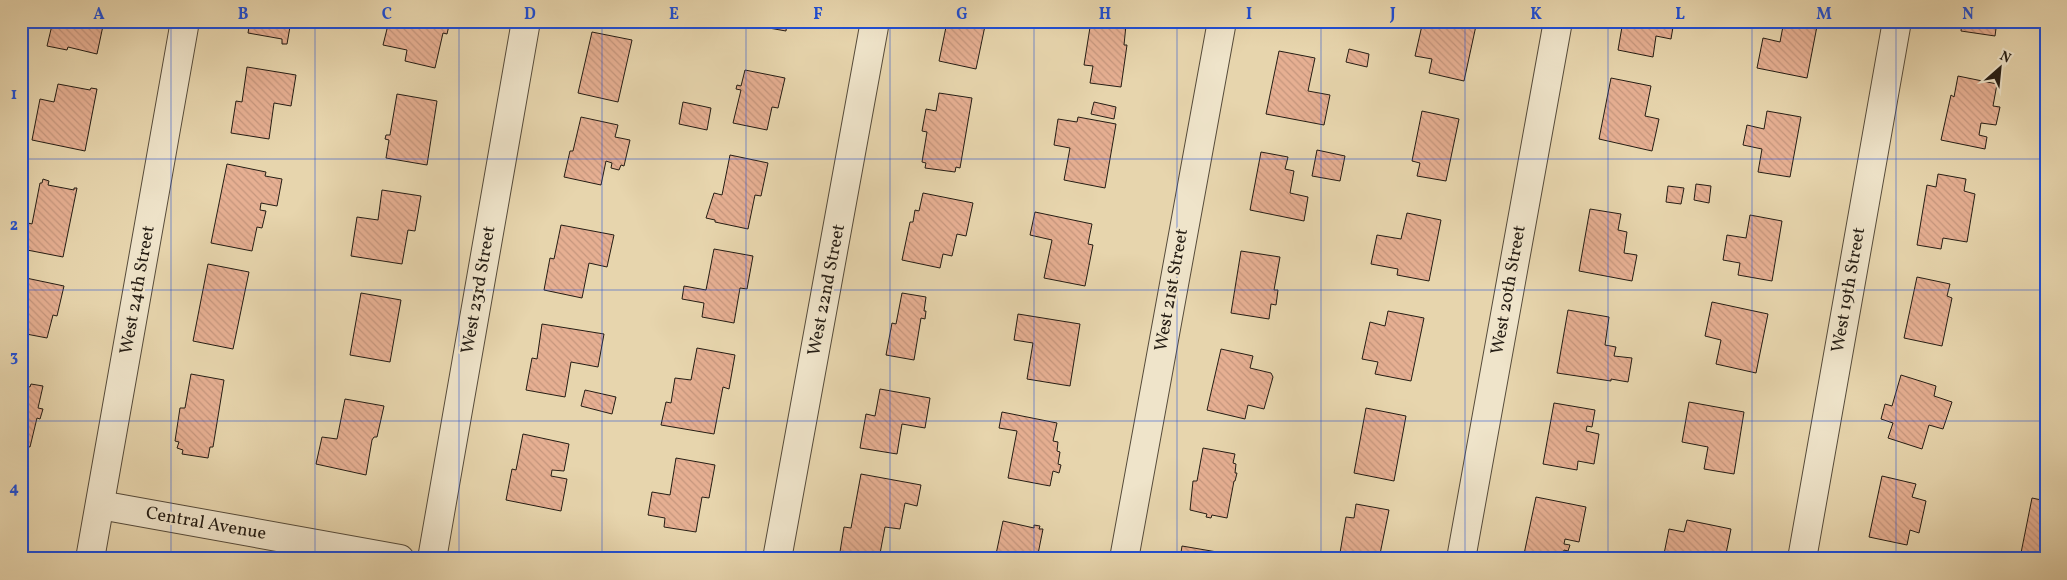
<svg xmlns="http://www.w3.org/2000/svg" width="2067" height="580" viewBox="0 0 2067 580" font-family="Vollkorn,serif">
  <style>
    .building { fill: url(#building-back-hatch); stroke: #251d14 }
    .lines { fill: none; stroke-linecap: round; stroke-linejoin: round }
    .minor-casing { stroke: #564b3a; stroke-width: 30 }
    .minor { stroke: #efe4ca; stroke-width: 28 }
    .grid { fill: none; stroke: #1d4ed8; stroke-width: 1; stroke-opacity: 0.55 }
    .labels { text-anchor: middle; dominant-baseline: central; stroke-width: 4.5; stroke-linejoin: round; paint-order: stroke }
    .street-label { font-size: 18px; fill: #251d14; stroke: #efe4ca }
    .neatline { fill: none; stroke: #1d4ed8; stroke-width: 2 }
    .grid-label { font-size: 16px; text-anchor: middle; font-weight: bold; fill: #1d4ed8 }
  </style>
  <defs>
    <pattern id="building-back-hatch" width="6" height="6" patternUnits="userSpaceOnUse" patternTransform="scale(1.25)"><rect width="6" height="6" fill="#e6af92"/><path d="M-1 5l2 2M0 0l6 6M5-1l2 2" fill="none" stroke="#c5967d"/></pattern>
  </defs>
  <rect width="100%" height="100%" fill="#e7d5ad"/>
  <filter id="stains"><feTurbulence type="fractalNoise" baseFrequency=".004" numOctaves="4"/><feColorMatrix values="0 0 0 0 .2 0 0 0 0 .09 0 0 0 0 .02 0 0 0 .5 -.17"/></filter>
  <radialGradient id="worn" r=".72"><stop offset=".6" stop-color="#630" stop-opacity="0"/><stop offset="1" stop-color="#630" stop-opacity=".3"/></radialGradient>
  <!-- building -->
  <g class="building">
    <polygon points="53,21 104,21 97,54 68,47 67,50 47,46"/>
    <polygon points="250,21 291,21 287,44 282,44 282,39 248,33"/>
    <polygon points="389,21 450,21 447,34 443,33 435,68 405,61 407,50 383,45"/>
    <polygon points="740,21 787,21 786,31 740,23"/>
    <polygon points="951,21 986,21 976,69 939,61 946,27 949,28"/>
    <polygon points="1091,21 1126,25 1124,45 1127,45 1121,87 1090,83 1093,66 1084,65"/>
    <polygon points="1423,21 1477,21 1464,81 1429,73 1432,59 1415,56"/>
    <polygon points="1623,21 1674,21 1671,39 1656,36 1653,57 1618,50"/>
    <polygon points="1784,21 1818,21 1807,78 1757,68 1763,38 1780,42"/>
    <polygon points="1962,21 1997,21 1995,36 1961,31"/>
    <polygon points="592,32 632,40 618,102 578,93"/>
    <polygon points="1349,49 1369,54 1367,67 1346,62"/>
    <polygon points="1279,51 1315,58 1308,91 1330,95 1324,125 1266,114"/>
    <polygon points="247,67 296,75 291,106 274,103 269,139 231,133 236,101 242,102"/>
    <polygon points="745,70 785,78 778,108 772,107 767,130 733,123 741,90 736,89 737,85 741,86"/>
    <polygon points="1958,76 1997,84 1993,106 2000,107 1996,125 1981,123 1979,135 1987,137 1985,149 1941,140 1951,95 1954,97"/>
    <polygon points="1611,78 1651,86 1645,116 1659,119 1652,151 1599,139"/>
    <polygon points="58,84 90,90 91,88 97,89 85,151 32,140 40,99 54,102"/>
    <polygon points="939,93 972,98 960,168 956,167 955,172 925,168 926,163 922,162 927,132 922,131 926,109 936,111"/>
    <polygon points="397,94 437,101 427,165 386,158 389,140 385,139 386,135 390,135"/>
    <polygon points="683,102 711,108 707,130 679,124"/>
    <polygon points="1094,102 1116,107 1114,119 1091,114"/>
    <polygon points="1422,111 1459,119 1446,181 1417,176 1420,163 1412,161"/>
    <polygon points="1767,111 1801,117 1790,177 1758,172 1762,149 1743,145 1747,125 1764,129"/>
    <polygon points="581,117 618,125 615,137 630,140 624,166 621,165 619,170 611,168 612,163 606,161 601,185 564,177 570,151 573,151"/>
    <polygon points="1078,117 1116,124 1105,188 1064,180 1070,148 1054,145 1058,119 1077,122"/>
    <polygon points="1317,150 1345,156 1340,181 1312,176"/>
    <polygon points="1261,152 1288,157 1285,169 1294,171 1290,193 1308,197 1304,221 1250,210"/>
    <polygon points="730,155 768,163 761,196 755,195 748,229 715,222 715,220 706,218 714,193 722,195"/>
    <polygon points="227,164 266,172 265,176 282,179 277,206 261,203 260,210 266,211 262,228 257,227 252,251 211,243"/>
    <polygon points="1938,174 1966,179 1964,191 1975,194 1967,242 1943,238 1941,249 1917,245 1927,185 1936,187"/>
    <polygon points="43,179 49,181 48,185 74,190 74,188 77,188 63,257 22,249 28,223 32,224 40,183 42,183"/>
    <polygon points="1696,184 1711,186 1709,203 1694,200"/>
    <polygon points="1668,186 1684,188 1681,204 1666,202"/>
    <polygon points="382,190 421,196 415,231 408,230 402,264 351,256 357,217 378,220"/>
    <polygon points="923,193 973,203 966,236 957,234 952,256 943,254 940,268 902,260 910,222 913,222 915,210 919,211"/>
    <polygon points="1590,209 1621,214 1618,230 1627,232 1624,253 1637,255 1632,281 1579,271"/>
    <polygon points="1035,212 1092,224 1088,244 1093,245 1085,286 1044,278 1052,240 1030,235"/>
    <polygon points="1407,213 1441,220 1429,281 1397,275 1398,269 1371,264 1377,235 1401,239"/>
    <polygon points="1750,215 1782,221 1772,281 1738,275 1740,263 1723,260 1727,235 1746,238"/>
    <polygon points="561,225 614,235 607,267 589,263 582,298 544,290 550,258 554,259"/>
    <polygon points="714,249 753,256 747,289 740,288 734,323 702,317 704,303 682,299 684,286 706,290"/>
    <polygon points="1241,251 1280,257 1274,290 1278,290 1276,305 1271,304 1269,319 1231,313"/>
    <polygon points="208,264 249,272 233,349 193,341"/>
    <polygon points="1917,277 1950,284 1947,296 1952,298 1942,346 1904,338"/>
    <polygon points="26,278 64,286 57,316 53,315 47,338 21,333 21,301"/>
    <polygon points="361,293 401,300 390,362 350,355"/>
    <polygon points="902,293 926,297 924,311 926,311 925,319 921,318 914,360 886,355 892,323 896,324"/>
    <polygon points="1712,302 1768,314 1756,373 1716,364 1721,340 1705,336"/>
    <polygon points="1568,310 1609,317 1605,345 1616,347 1614,356 1632,358 1628,382 1611,379 1611,381 1557,373"/>
    <polygon points="1388,311 1424,318 1411,381 1375,374 1378,362 1362,359 1370,322 1385,326"/>
    <polygon points="1018,314 1080,324 1070,386 1027,379 1033,343 1014,340"/>
    <polygon points="542,324 604,334 598,367 571,362 565,397 526,390 532,358 537,359"/>
    <polygon points="697,348 735,355 729,389 723,387 714,434 661,425 666,402 671,403 675,378 691,380"/>
    <polygon points="1221,349 1253,356 1250,368 1271,373 1273,377 1264,409 1248,405 1245,419 1207,410"/>
    <polygon points="191,374 224,380 213,447 210,447 208,458 182,454 183,450 177,448 179,442 175,441 180,408 185,408"/>
    <polygon points="1901,375 1936,386 1934,396 1952,402 1943,429 1929,425 1922,449 1888,438 1893,423 1881,419 1885,404 1892,406"/>
    <polygon points="31,384 43,386 38,408 43,409 40,419 37,418 30,447 26,446 25,452 21,451 21,385 30,387"/>
    <polygon points="880,389 930,398 925,428 902,424 897,454 860,448 866,414 875,416"/>
    <polygon points="585,390 616,397 612,414 581,406"/>
    <polygon points="345,399 384,406 377,437 374,437 372,440 366,475 316,464 322,437 337,439"/>
    <polygon points="1689,402 1744,412 1734,474 1704,469 1708,447 1682,442"/>
    <polygon points="1554,403 1595,410 1592,427 1587,426 1586,431 1599,434 1594,464 1578,461 1577,470 1543,464"/>
    <polygon points="1366,408 1406,416 1394,481 1354,473"/>
    <polygon points="1002,412 1057,423 1053,441 1058,442 1057,451 1060,452 1058,464 1061,465 1059,473 1053,471 1050,486 1008,478 1017,431 999,428"/>
    <polygon points="523,434 569,444 564,471 552,470 551,476 567,479 561,511 506,500 512,469 516,470"/>
    <polygon points="1203,448 1235,454 1233,463 1236,464 1235,473 1237,473 1235,481 1234,481 1227,518 1212,515 1211,518 1206,517 1207,514 1190,510 1193,481 1197,481"/>
    <polygon points="676,458 715,465 709,498 702,497 696,532 664,527 665,518 648,515 652,492 670,495"/>
    <polygon points="861,474 921,485 917,506 905,503 900,529 885,527 879,559 839,558 844,527 851,528"/>
    <polygon points="1882,476 1916,484 1912,497 1926,501 1919,533 1910,530 1907,545 1869,537"/>
    <polygon points="1536,497 1586,507 1579,542 1565,539 1564,544 1570,545 1568,551 1564,550 1562,559 1523,559"/>
    <polygon points="2032,498 2046,501 2046,559 2020,558"/>
    <polygon points="1356,504 1389,510 1379,559 1339,559 1346,517 1354,518"/>
    <polygon points="1687,520 1731,529 1725,559 1663,559 1669,529 1684,532"/>
    <polygon points="1003,521 1034,528 1034,525 1040,526 1039,529 1043,529 1037,559 995,559"/>
    <polygon points="1182,546 1223,553 1223,559 1180,559"/>
  </g>
  <g class="lines">
    <defs>
      <g id="minor">
        <polyline points="100,505 400,559"/>
        <polyline points="90,559 185,21"/>
        <polyline points="432,559 526,21"/>
        <polyline points="777,559 875,21"/>
        <polyline points="1124,559 1222,21"/>
        <polyline points="1461,559 1558,21"/>
        <polyline points="1802,559 1897,21"/>
      </g>
    </defs>
    <!-- minor casing -->
    <use href="#minor" class="minor-casing"/>
    <!-- minor -->
    <use href="#minor" class="minor"/>
  </g>
  <!-- grid -->
  <path class="grid" d="M171,21V559M315,21V559M459,21V559M602,21V559M746,21V559M890,21V559M1034,21V559M1177,21V559M1321,21V559M1465,21V559M1608,21V559M1752,21V559M1896,21V559M21,159H2046M21,290H2046M21,421H2046"/>
  <g class="labels">
    <!-- street labels -->
    <g class="street-label">
      <text transform="translate(138 290) rotate(-80)">West 24th Street</text>
      <text transform="translate(479 290) rotate(-80)">West 23rd Street</text>
      <text transform="translate(827 290) rotate(-79)">West 22nd Street</text>
      <text transform="translate(1172 290) rotate(-80)">West 21st Street</text>
      <text transform="translate(1509 290) rotate(-80)">West 20th Street</text>
      <text transform="translate(1849 290) rotate(-80)">West 19th Street</text>
      <text transform="translate(206 524) rotate(10)">Central Avenue</text>
    </g>
  </g>
  <!-- margin -->
  <rect width="2067" height="580" fill="none" stroke="#e7d5ad" stroke-width="55"/>
  <!-- north arrow -->
  <g transform="translate(2000 68) rotate(27)" stroke="#efe4ca" stroke-width="4" paint-order="stroke">
  <path d="M0-4L9 19L0 12L-9 19Z" fill="#251d14"/>
  <text y="-8" font-size="14" font-weight="bold" text-anchor="middle" fill="#251d14">N</text>
  </g>
  <rect x="28" y="28" width="2012" height="524" class="neatline"/>
  <g class="grid-label">
    <text x="99" y="19">A</text>
    <text x="243" y="19">B</text>
    <text x="387" y="19">C</text>
    <text x="530" y="19">D</text>
    <text x="674" y="19">E</text>
    <text x="818" y="19">F</text>
    <text x="962" y="19">G</text>
    <text x="1105" y="19">H</text>
    <text x="1249" y="19">I</text>
    <text x="1393" y="19">J</text>
    <text x="1536" y="19">K</text>
    <text x="1680" y="19">L</text>
    <text x="1824" y="19">M</text>
    <text x="1968" y="19">N</text>
    <text x="14" y="99">1</text>
    <text x="14" y="230">2</text>
    <text x="14" y="361">3</text>
    <text x="14" y="493">4</text>
  </g>
  <rect width="100%" height="100%" filter="url(#stains)"/>
  <rect width="100%" height="100%" fill="url(#worn)"/>
</svg>
